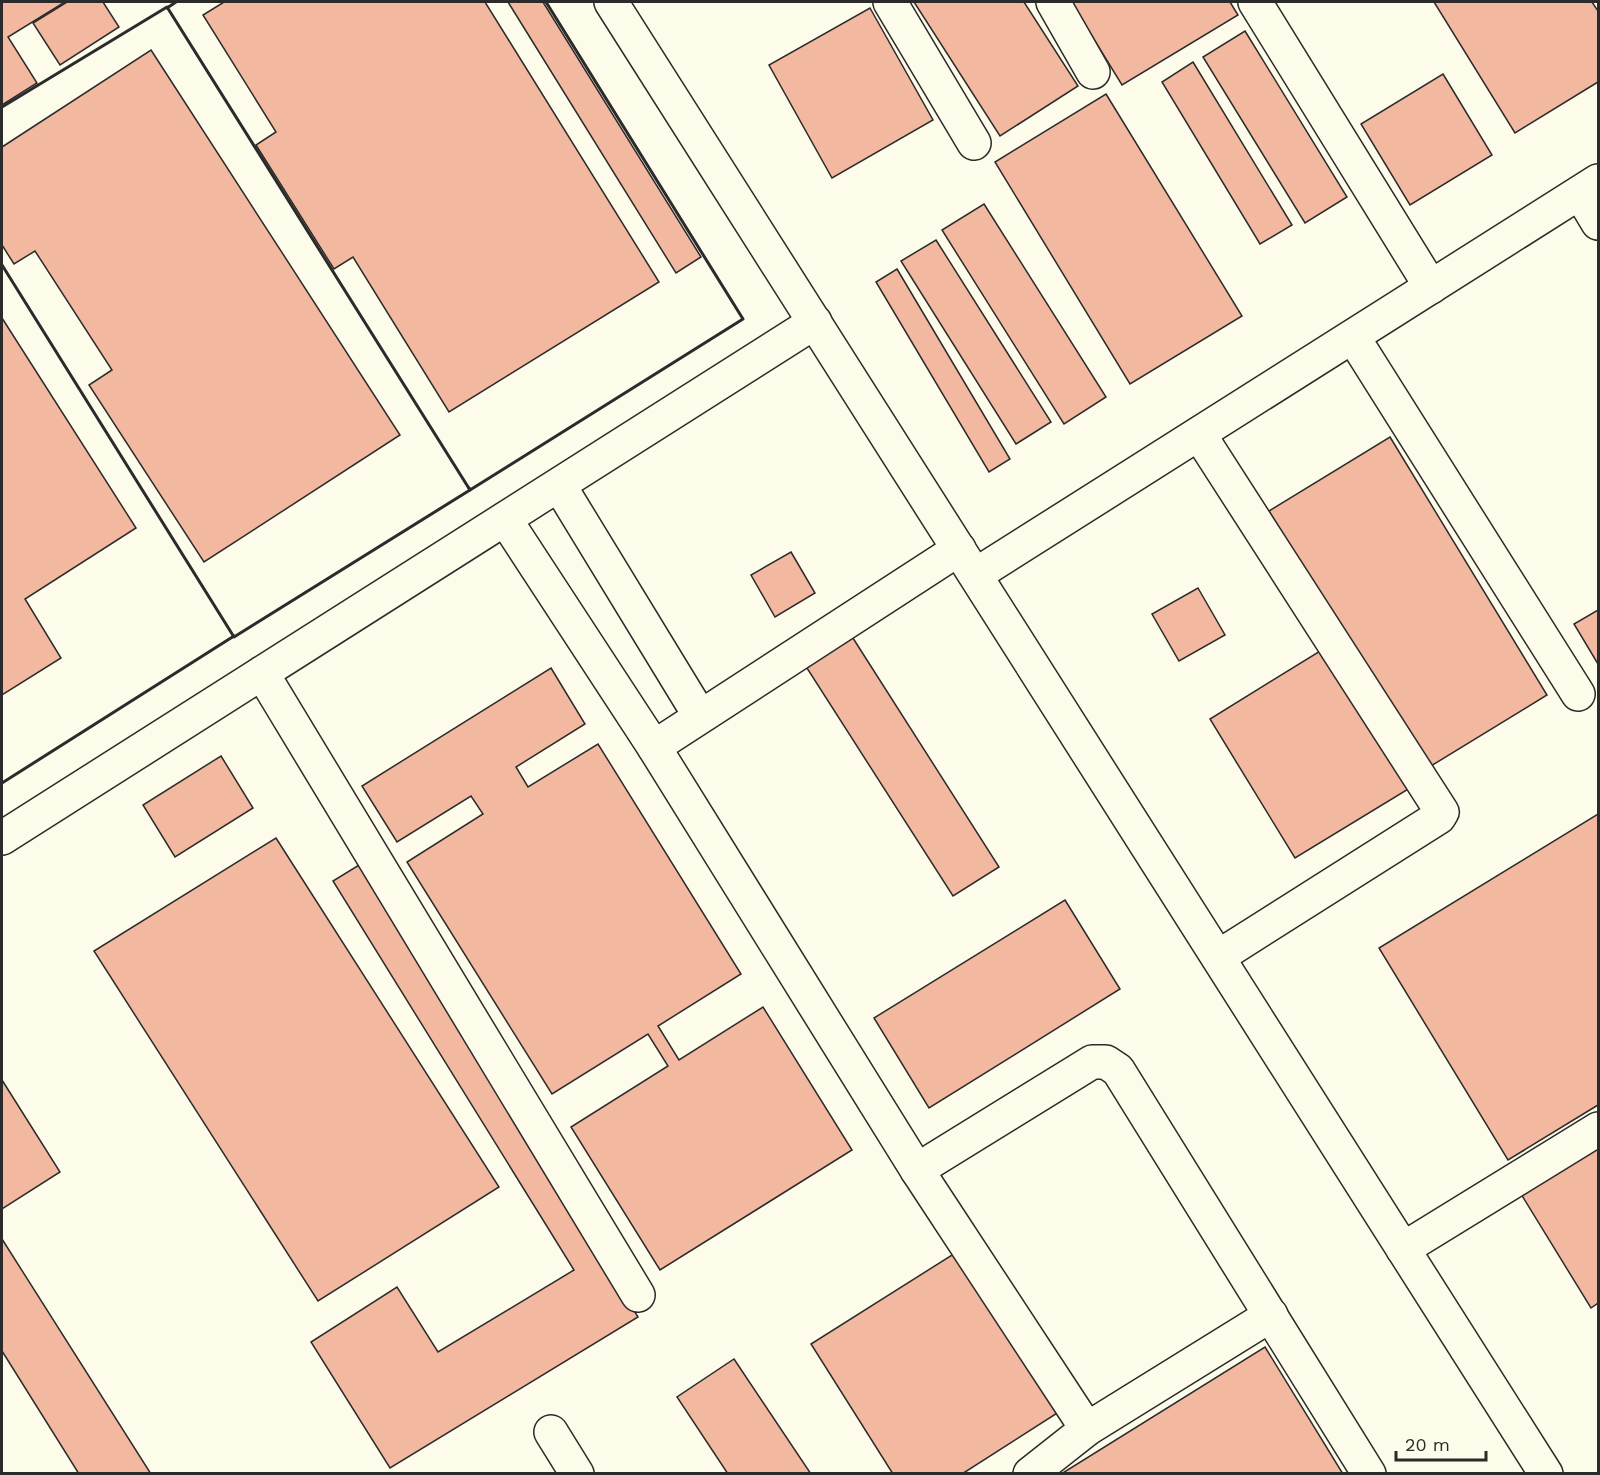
<svg xmlns="http://www.w3.org/2000/svg" width="1600" height="1475" viewBox="0 0 1600 1475" font-family="'Work Sans',sans-serif">
  <style>
    .building { fill: #f2b8a0; stroke: #2b2b2b; stroke-width: 1.5 }
    .lines { fill: none; stroke-linecap: round; stroke-linejoin: round }
    .minor-casing { stroke: #2b2b2b; stroke-width: 36 }
    .minor { stroke: #fdfbea; stroke-width: 33 }
    .wall { stroke: #2b2b2b; stroke-width: 3 }
  </style>
  <rect width="100%" height="100%" fill="#fdfbea"/>
  <!-- building -->
  <g class="building">
    <polygon points="2,2 65,2 8,37 37,83 2,105"/>
    <polygon points="67,2 103,2 119,27 60,65 33,23"/>
    <polygon points="224,2 485,2 659,282 449,412 353,257 334,269 256,145 276,132 203,15"/>
    <polygon points="508,2 543,2 701,257 676,273"/>
    <polygon points="914,2 1024,2 1078,86 1000,136"/>
    <polygon points="1071,2 1230,2 1238,15 1122,85"/>
    <polygon points="1434,2 1592,2 1598,11 1598,82 1515,133"/>
    <polygon points="870,8 933,120 832,178 769,65"/>
    <polygon points="1245,31 1347,197 1305,223 1203,57"/>
    <polygon points="151,50 400,435 204,562 89,385 112,370 35,251 14,264 2,245 2,147"/>
    <polygon points="1193,62 1292,225 1260,244 1162,82"/>
    <polygon points="1443,74 1492,155 1410,205 1361,124"/>
    <polygon points="1106,94 1242,316 1130,384 995,162"/>
    <polygon points="984,204 1106,397 1064,424 942,230"/>
    <polygon points="936,240 1051,422 1016,444 901,261"/>
    <polygon points="897,269 1010,459 989,472 876,282"/>
    <polygon points="2,318 136,528 25,599 61,658 2,695"/>
    <polygon points="1390,437 1547,695 1426,769 1269,511"/>
    <polygon points="791,552 815,593 775,617 751,575"/>
    <polygon points="1198,588 1225,635 1179,661 1152,614"/>
    <polygon points="1598,610 1598,664 1574,624"/>
    <polygon points="851,635 999,867 953,896 805,665"/>
    <polygon points="1325,648 1410,788 1295,858 1210,719"/>
    <polygon points="551,668 585,724 516,767 528,787 598,744 741,974 658,1026 679,1060 763,1007 852,1150 660,1270 571,1127 668,1066 648,1034 552,1094 407,862 483,814 471,796 397,842 362,786"/>
    <polygon points="221,756 253,808 175,857 143,805"/>
    <polygon points="1598,814 1598,1105 1508,1160 1379,948"/>
    <polygon points="276,838 499,1187 318,1301 94,951"/>
    <polygon points="359,865 638,1317 390,1468 311,1342 397,1287 438,1352 574,1270 333,881"/>
    <polygon points="1065,900 1120,989 929,1108 874,1018"/>
    <polygon points="2,1080 60,1172 2,1209"/>
    <polygon points="1598,1147 1598,1303 1591,1308 1521,1194"/>
    <polygon points="2,1239 151,1474 79,1474 2,1351"/>
    <polygon points="960,1250 1062,1410 962,1474 893,1474 811,1344"/>
    <polygon points="1265,1347 1343,1474 1061,1474"/>
    <polygon points="734,1359 811,1474 728,1474 677,1397"/>
  </g>
  <g class="lines">
    <defs>
      <g id="minor">
        <polyline points="611,2 1546,1474"/>
        <polyline points="890,2 974,143"/>
        <polyline points="1053,2 1093,72"/>
        <polyline points="1255,2 1431,287"/>
        <polyline points="1580,193 1598,223"/>
        <polyline points="1353,337 1578,694"/>
        <polyline points="1199,434 1442,812 1439,817 1218,957"/>
        <polyline points="559,485 700,716"/>
        <polyline points="505,519 654,747 917,1170 1087,1429"/>
        <polyline points="977,574 1598,181"/>
        <polyline points="262,673 638,1295"/>
        <polyline points="654,747 959,549"/>
        <polyline points="2,838 815,322"/>
        <polyline points="917,1170 1092,1062 1106,1062 1118,1070 1369,1474"/>
        <polyline points="1403,1249 1598,1129"/>
        <polyline points="551,1432 577,1474"/>
        <polyline points="1030,1474 1087,1429 1271,1315"/>
      </g>
    </defs>
    <!-- minor casing -->
    <use href="#minor" class="minor-casing"/>
    <!-- minor -->
    <use href="#minor" class="minor"/>
    <!-- wall -->
    <g class="wall">
      <polyline points="167,8 176,2"/>
      <polyline points="2,107 167,7 470,490 234,637 2,265"/>
      <polyline points="469,488 470,490 743,319 546,2"/>
      <polyline points="2,783 234,636"/>
    </g>
  </g>
  <!-- border -->
  <rect width="1600" height="1475" fill="none" stroke="#2b2b2b" stroke-width="6"/>
  <!-- scale -->
  <path d="M1396 1451v9h90v-9" fill="none" stroke="#2b2b2b" stroke-width="3"/>
  <text x="1405" y="1451" font-size="18" fill="#2b2b2b" stroke="#fdfbea" stroke-width="4.5" paint-order="stroke">20 m</text>
</svg>
